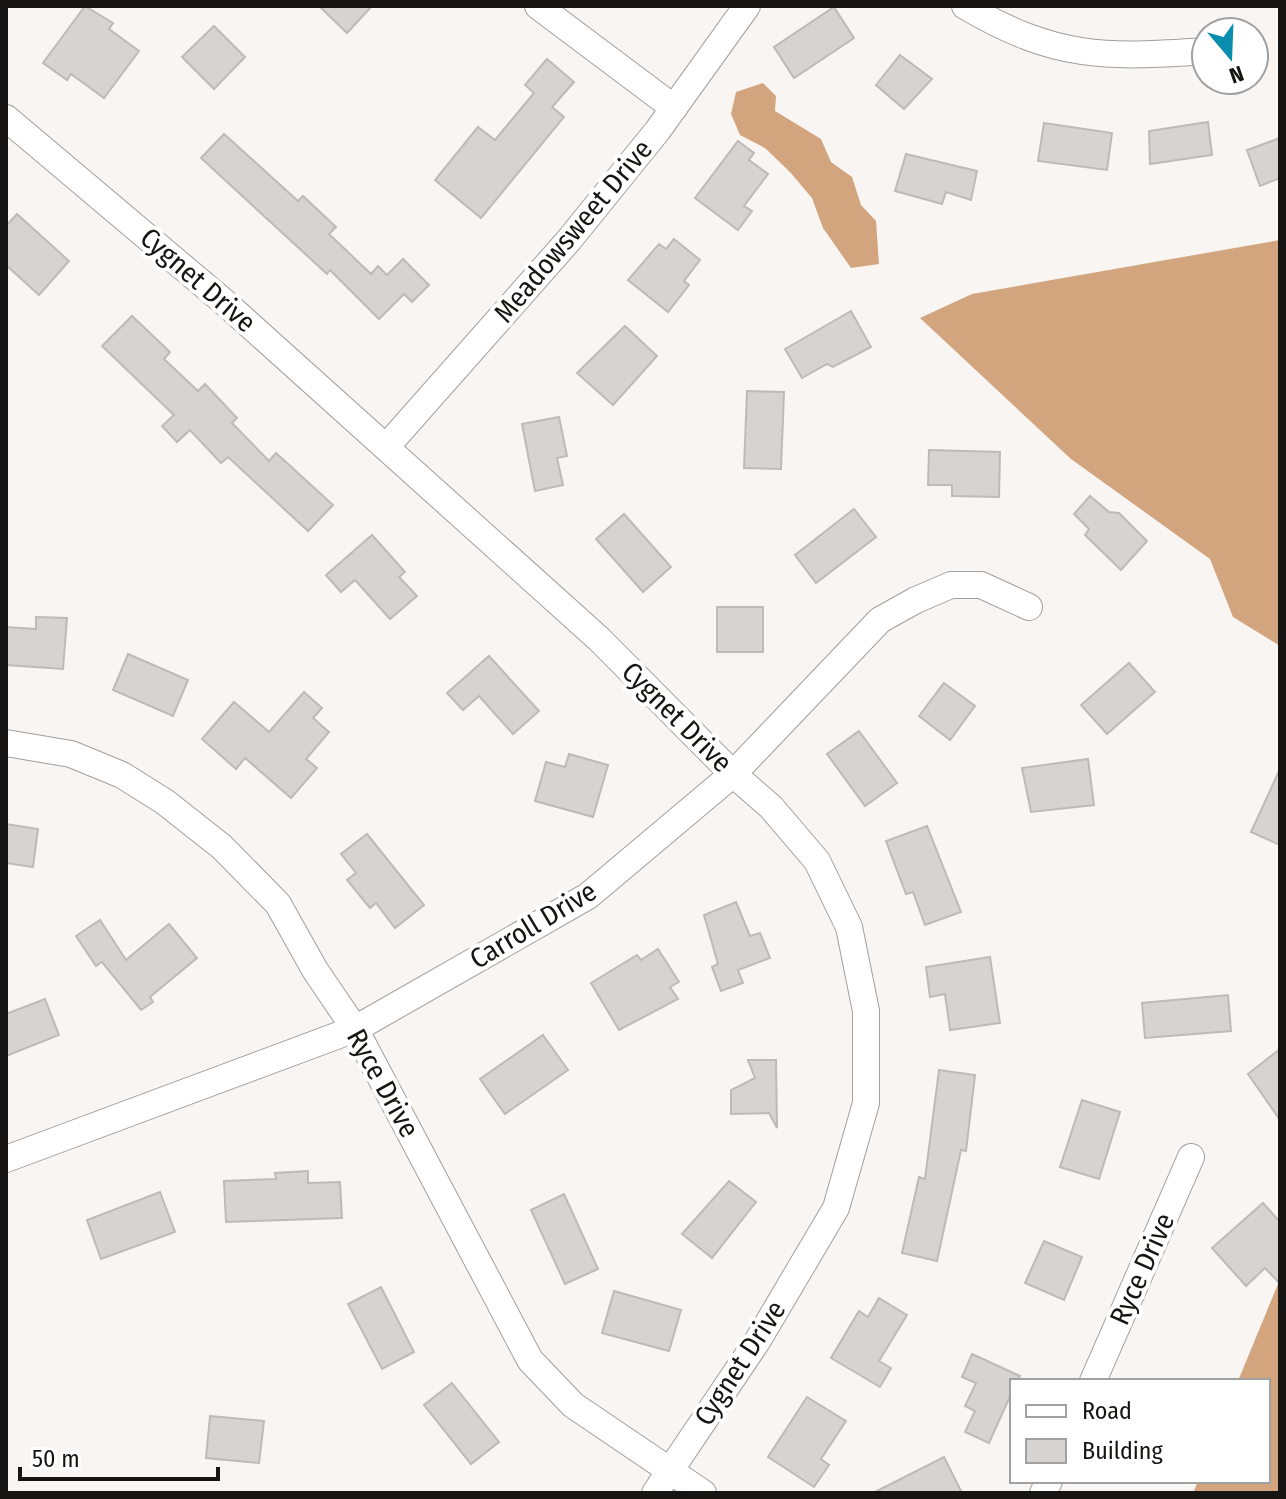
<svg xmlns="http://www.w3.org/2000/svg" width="1286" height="1499" viewBox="0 0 1286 1499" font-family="'Fira Sans Condensed',sans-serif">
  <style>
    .forest { fill: #d2a57e }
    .building { fill: #d6d3d0; stroke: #bdbab8; stroke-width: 2 }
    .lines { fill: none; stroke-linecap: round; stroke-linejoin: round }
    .minor-casing { stroke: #a29f9d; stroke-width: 28 }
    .minor { stroke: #fff; stroke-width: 26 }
    .labels { text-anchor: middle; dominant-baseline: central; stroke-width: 8; stroke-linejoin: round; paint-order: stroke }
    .street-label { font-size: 28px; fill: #161514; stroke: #fff }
  </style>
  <rect width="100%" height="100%" fill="#f8f5f3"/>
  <!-- forest -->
  <g class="forest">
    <polygon points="763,83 776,96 775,111 821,139 831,162 852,177 861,205 876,221 879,264 851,268 823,228 812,198 790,172 765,148 740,135 731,114 736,92"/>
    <polygon points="1280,240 1280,646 1233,617 1210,559 1071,459 920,318 972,294"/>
    <polygon points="1280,1279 1280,1493 1193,1493 1198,1481 1268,1481 1268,1381 1238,1381"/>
  </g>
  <!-- building -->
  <g class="building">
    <polygon points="85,6 113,23 109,29 139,51 104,98 71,74 67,80 43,63"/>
    <polygon points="319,6 372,6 347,33"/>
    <polygon points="834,7 854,38 794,78 774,47"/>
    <polygon points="214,26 245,57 214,89 182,57"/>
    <polygon points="900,55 932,79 904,109 876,85"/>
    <polygon points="547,59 574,82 552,107 564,117 481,218 435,180 478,127 495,140 534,93 525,85"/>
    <polygon points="1208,122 1212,155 1150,164 1149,131"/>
    <polygon points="1044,123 1112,133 1107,170 1038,161"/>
    <polygon points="224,134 298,201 303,196 336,227 329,234 371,274 378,266 387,275 403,259 429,285 412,302 404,294 379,319 330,270 327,274 201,158"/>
    <polygon points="1280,138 1280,178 1260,186 1247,150"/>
    <polygon points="738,141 754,153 749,160 768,174 744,206 752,211 738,230 695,198"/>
    <polygon points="906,154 977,171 971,200 946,192 942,204 895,191"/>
    <polygon points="17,214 69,261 39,295 6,265 6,226"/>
    <polygon points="674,239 700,260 684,281 689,285 668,312 628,280 659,244 666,249"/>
    <polygon points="851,311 871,347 833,367 827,364 802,378 785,349"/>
    <polygon points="132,316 170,352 164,359 198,391 205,384 237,418 232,423 269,461 276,453 333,505 308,531 228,457 221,463 190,430 177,442 162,426 174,415 102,346"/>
    <polygon points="625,326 657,356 613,405 577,373"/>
    <polygon points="747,391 784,392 781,469 744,468"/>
    <polygon points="559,417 567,456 557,458 563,485 535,491 522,424"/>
    <polygon points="929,450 1000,452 999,497 952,496 952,485 928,485"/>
    <polygon points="1090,496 1109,512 1119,513 1147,541 1121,570 1085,535 1089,529 1074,514"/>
    <polygon points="854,509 876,537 816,583 795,555"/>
    <polygon points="624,514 671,567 643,592 596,539"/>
    <polygon points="372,535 405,572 399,577 417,596 390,619 355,580 341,592 326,575"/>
    <rect x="717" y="607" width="46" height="45"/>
    <polygon points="36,617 67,618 63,669 6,665 6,627 36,629"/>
    <polygon points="128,654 188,680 173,716 113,690"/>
    <polygon points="489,656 539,711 513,734 479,696 463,710 447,693"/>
    <polygon points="1129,663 1155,692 1107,734 1081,705"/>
    <polygon points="944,683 975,706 950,740 919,716"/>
    <polygon points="304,692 322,708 313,718 329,732 306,759 317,768 291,798 245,758 236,769 202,739 234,702 269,732"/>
    <polygon points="859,731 897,783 865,806 827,754"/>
    <polygon points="569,754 608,765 593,817 535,801 546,762 565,767"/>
    <polygon points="1088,759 1094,805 1031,812 1022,768"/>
    <polygon points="1280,769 1280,845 1251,832"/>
    <polygon points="6,824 38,829 33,867 6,863"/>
    <polygon points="927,826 961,912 925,925 913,892 906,894 886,841"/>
    <polygon points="367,834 424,905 395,928 376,903 370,908 347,880 356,873 341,854"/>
    <polygon points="736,902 750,936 760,933 770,958 738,970 743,983 721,991 712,967 718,964 704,915"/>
    <polygon points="100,920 126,960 169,924 197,958 150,997 153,1002 141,1010 102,962 96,966 76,936"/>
    <polygon points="658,949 679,982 670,987 678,999 619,1030 591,983 637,955 641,960"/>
    <polygon points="990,957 1000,1023 950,1030 945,994 930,997 926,967"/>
    <polygon points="1228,995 1231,1031 1145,1038 1142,1003"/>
    <polygon points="45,999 59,1035 6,1056 6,1014"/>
    <polygon points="543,1035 568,1070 505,1114 480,1079"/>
    <polygon points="1280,1049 1280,1120 1248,1074"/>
    <polygon points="748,1060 776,1060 777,1128 769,1113 731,1114 731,1090 755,1078"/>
    <polygon points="939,1070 975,1075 966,1151 961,1150 937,1261 902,1253 919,1177 925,1179"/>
    <polygon points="1082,1100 1120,1112 1099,1179 1060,1167"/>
    <polygon points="308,1171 308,1183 340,1182 342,1218 226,1222 224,1181 276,1179 275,1173"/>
    <polygon points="729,1181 756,1202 712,1258 682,1234"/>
    <polygon points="160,1192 175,1232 101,1259 87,1220"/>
    <polygon points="564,1194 598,1269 565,1284 531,1210"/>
    <polygon points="1263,1203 1280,1222 1280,1284 1265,1268 1246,1286 1212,1248"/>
    <polygon points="1044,1241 1082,1257 1064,1300 1025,1283"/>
    <polygon points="381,1287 414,1352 382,1369 348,1304"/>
    <polygon points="614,1291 681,1310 669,1351 602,1333"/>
    <polygon points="879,1298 907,1315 879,1361 891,1368 880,1387 831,1358 859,1311 868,1317"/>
    <polygon points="972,1354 1020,1376 1017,1381 1012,1381 1012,1392 989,1443 965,1432 975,1411 965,1406 976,1383 962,1377"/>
    <polygon points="452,1383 499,1442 471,1464 424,1405"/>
    <polygon points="807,1397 846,1421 821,1459 829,1465 814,1487 768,1457"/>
    <polygon points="210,1416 264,1421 259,1463 206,1458"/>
    <polygon points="944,1457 962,1493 873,1493"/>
  </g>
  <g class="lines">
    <defs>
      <g id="minor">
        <polyline points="538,6 674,108"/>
        <path d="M965,6C1055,59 1105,58 1206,51"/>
        <polyline points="6,118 223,301 599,639 733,774 771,807 817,861 849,927 866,1011 866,1103 836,1208 758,1340 655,1493"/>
        <polyline points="387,446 569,240 658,130 747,6"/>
        <polyline points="6,743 71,754 122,775 165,802 222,847 278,904 315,970 355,1029 530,1360 573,1405 703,1493"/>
        <polyline points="6,1159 355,1029 588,896 733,774 880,620 916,600 951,585 981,585 1029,607"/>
        <polyline points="1093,1381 1191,1157"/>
        <polyline points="1043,1493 1049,1481"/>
      </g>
    </defs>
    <!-- minor casing -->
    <use href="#minor" class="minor-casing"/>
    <!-- minor -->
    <use href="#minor" class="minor"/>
  </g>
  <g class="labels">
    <!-- street labels -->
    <g class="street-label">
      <text transform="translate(573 231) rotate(-50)">Meadowsweet Drive</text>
      <text transform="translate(198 280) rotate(41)">Cygnet Drive</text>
      <text transform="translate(677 717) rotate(45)">Cygnet Drive</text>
      <text transform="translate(533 925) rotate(-31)">Carroll Drive</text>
      <text transform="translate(383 1083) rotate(61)">Ryce Drive</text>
      <text transform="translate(1142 1269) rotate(-66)">Ryce Drive</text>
      <text transform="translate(740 1363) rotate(-57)">Cygnet Drive</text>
    </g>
  </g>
  <!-- border -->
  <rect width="1286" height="1499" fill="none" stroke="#161514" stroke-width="16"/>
  <!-- legend -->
  <rect x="1010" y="1379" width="260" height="104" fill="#ffffff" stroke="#a2a1a1" stroke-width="2"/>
  <rect x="1026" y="1405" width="40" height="12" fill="#ffffff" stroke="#a2a1a1" stroke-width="2"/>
  <text x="1082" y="1419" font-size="24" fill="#161514">Road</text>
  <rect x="1026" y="1439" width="40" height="24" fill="#d6d3d0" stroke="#a2a1a1" stroke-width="2"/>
  <text x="1082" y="1459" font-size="24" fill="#161514">Building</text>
  <!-- north arrow -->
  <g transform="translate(1230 56) rotate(161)"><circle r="38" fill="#ffffff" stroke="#a2a1a1" stroke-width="2"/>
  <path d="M0-6L14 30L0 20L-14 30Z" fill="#0b8ead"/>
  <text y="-12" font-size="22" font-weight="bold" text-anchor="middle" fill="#161514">N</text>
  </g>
  <!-- scale -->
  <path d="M20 1467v12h198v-12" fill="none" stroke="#161514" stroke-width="4"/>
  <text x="32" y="1467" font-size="24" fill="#161514" stroke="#ffffff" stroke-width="6" paint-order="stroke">50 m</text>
</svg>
